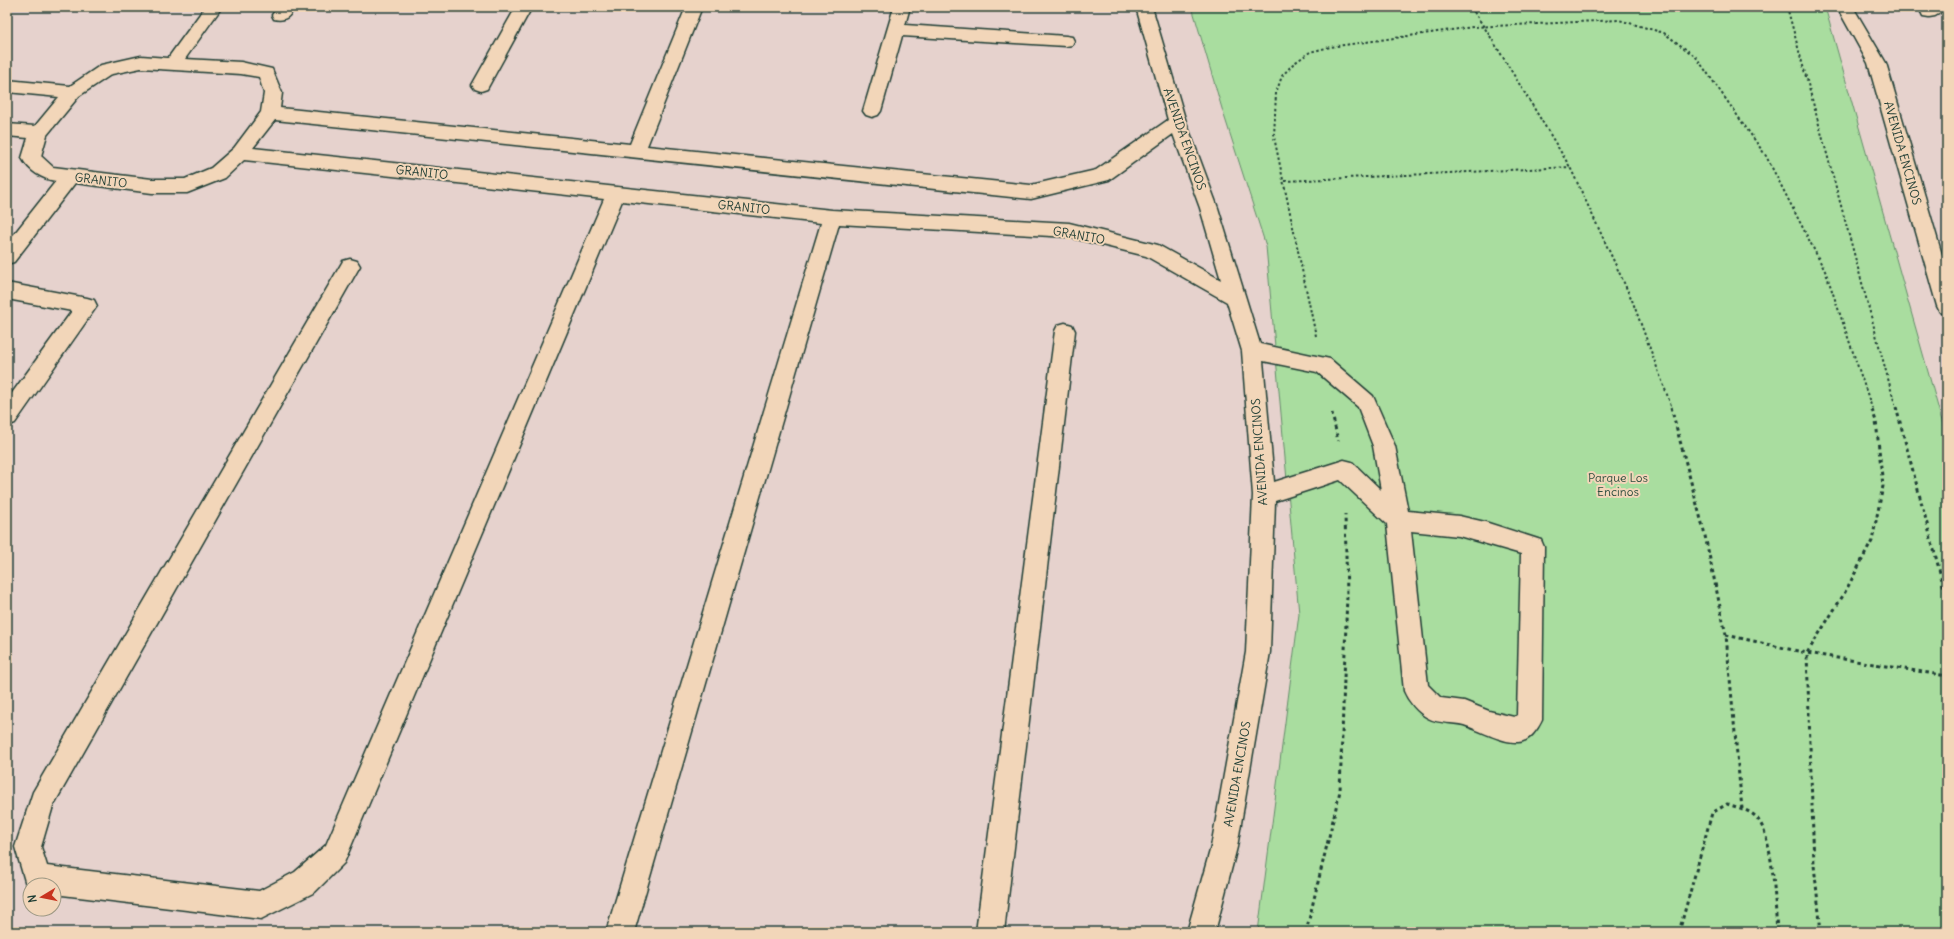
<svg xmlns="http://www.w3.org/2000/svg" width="1954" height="939" viewBox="0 0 1954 939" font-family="Delius,sans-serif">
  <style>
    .green { fill: #a9dd9f; stroke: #648d6a }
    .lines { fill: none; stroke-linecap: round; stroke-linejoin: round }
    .minor-casing { stroke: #1f3d34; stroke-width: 3 }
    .path-far1 { stroke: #1f3d34; stroke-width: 2; stroke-dasharray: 2.5 2.5; stroke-linecap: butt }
    .path { stroke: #1f3d34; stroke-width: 3; stroke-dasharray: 3.5 3.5; stroke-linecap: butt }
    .minor { fill: #f2d6b9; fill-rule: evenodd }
    .path-bridge { stroke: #1f3d34; stroke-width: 2; stroke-dasharray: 2.5 2.5; stroke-linecap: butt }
    .labels { text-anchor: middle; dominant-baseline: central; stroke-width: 4; stroke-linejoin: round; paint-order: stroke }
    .street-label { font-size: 12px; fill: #1f3d34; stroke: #f2d6b9 }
    .park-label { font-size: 12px; fill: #2d4d3f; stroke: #f2d6b9 }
  </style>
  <rect width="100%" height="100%" fill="#e6d2cd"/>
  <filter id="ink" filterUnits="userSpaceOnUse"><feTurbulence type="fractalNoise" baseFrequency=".025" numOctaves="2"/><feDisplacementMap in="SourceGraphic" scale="8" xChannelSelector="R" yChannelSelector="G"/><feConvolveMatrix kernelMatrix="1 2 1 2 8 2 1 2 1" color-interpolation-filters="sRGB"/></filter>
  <g filter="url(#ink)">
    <!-- green -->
    <polygon class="green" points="1192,7 1825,7 1947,439 1947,932 1258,932 1299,614 1266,246 1223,112"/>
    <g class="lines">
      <defs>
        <g id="minor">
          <path d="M205,7H222L185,59L241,62L272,69L282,93L280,108L630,144L686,7H702L647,146L1031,185L1096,170L1168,120L1136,7H1152L1186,122L1218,208L1260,344L1330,359L1373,396L1395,446L1408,511L1459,516L1485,522L1541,540L1544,547L1542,720C1538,729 1529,742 1518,742C1502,743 1479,730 1464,725C1453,722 1439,724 1428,718C1418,713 1408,701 1404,691L1387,524L1340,480L1275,501L1270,652L1237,847L1215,932H1187L1211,847L1246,652L1253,495L1242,351L1227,302L1146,256L1069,237L839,224L634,932H606L821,223L622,201L344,863L315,892L261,919L54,894V885H30V889L27,888L15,847L33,792L343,261L350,259L357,261L360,266L53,806L41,847L47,866L259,891L295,872L326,845L604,199L244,160L225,178L187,193H152L75,183L14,262L7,264V243L56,181C42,179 29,171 22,158L28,138L7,136V124L35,126L59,97L7,92V80L70,86L101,65L141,56L168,58ZM141,68L241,74L259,77L264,93L261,112L234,148L211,168L185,179H152L53,167L41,156L47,135L79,96L112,74ZM275,120L1031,199L1109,180L1173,134L1200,208L1221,280L1158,245L1069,223L832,210L253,148ZM1263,361L1317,372L1358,407L1373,446L1381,490L1352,462L1344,460L1274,482ZM1411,531L1459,536L1521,554L1517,715L1514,717L1489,711L1464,701L1441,698L1428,685Z"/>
          <path d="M278,7H295C290,16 285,22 274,19L272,15Z"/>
          <polygon points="516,7 532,7 487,89 481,91 475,89 472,85"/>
          <polygon points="894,7 910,7 905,25 1066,36 1072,37 1074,41 1072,45 1066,46 902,36 881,111 878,115 872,117 866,115 863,111"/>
          <polygon points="1837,7 1853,7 1886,63 1947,272 1947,314 1940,312 1937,306 1868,63"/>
          <polygon points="1926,7 1947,7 1947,9 1935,16 1929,17 1923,16 1921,12"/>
          <polygon points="7,283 87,298 94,300 97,306 15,423 7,426 7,400 72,311 7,299"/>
          <polygon points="1065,323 1072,325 1075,331 1004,932 976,932 1055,331 1058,325"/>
        </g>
      </defs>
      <!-- minor casing -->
      <use href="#minor" class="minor-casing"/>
      <!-- path-far1 -->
      <g class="path-far1">
        <polyline points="1470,7 1474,12"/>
        <polyline points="1787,7 1896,408"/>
        <polyline points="1490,36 1570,167 1632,300 1672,408"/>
        <polyline points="1285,181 1570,167"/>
        <polyline points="1316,336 1274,137 1276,93 1282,76 1293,64 1310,52 1330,47 1473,27 1619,20 1664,33 1696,57 1766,156 1826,273 1872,408"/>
      </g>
      <!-- path -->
      <g class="path">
        <polyline points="1671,407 1704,531 1726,635 1742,809"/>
        <polyline points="1896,407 1947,599"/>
        <polyline points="1332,413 1338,441"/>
        <polyline points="1726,635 1807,653 1947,676"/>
        <polyline points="1306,932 1340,791 1347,595 1345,514"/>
        <path d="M1679,932L1712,813L1727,804C1736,807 1747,809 1755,816C1774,833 1775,906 1777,932"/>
        <polyline points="1821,932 1814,865 1807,653 1844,594 1872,541 1883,486 1876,421 1871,407"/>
      </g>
      <!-- minor -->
      <use href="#minor" class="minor"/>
      <!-- path-bridge -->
      <polyline class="path-bridge" points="1474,12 1490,36"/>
    </g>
  </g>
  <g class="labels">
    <!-- street labels -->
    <g class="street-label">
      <text transform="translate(1185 139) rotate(71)">AVENIDA ENCINOS</text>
      <text transform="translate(1903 153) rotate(74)">AVENIDA ENCINOS</text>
      <text transform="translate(422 172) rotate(6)">GRANITO</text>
      <text transform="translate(101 180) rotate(7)">GRANITO</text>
      <text transform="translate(744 207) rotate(6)">GRANITO</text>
      <text transform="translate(1079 235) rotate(10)">GRANITO</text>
      <text transform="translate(1259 452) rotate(-94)">AVENIDA ENCINOS</text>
      <text transform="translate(1237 774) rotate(-80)">AVENIDA ENCINOS</text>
    </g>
    <!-- park labels -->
    <g class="park-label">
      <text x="1618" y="477">Parque Los<tspan x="1618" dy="14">Encinos</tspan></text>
    </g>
  </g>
  <!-- margin -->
  <rect width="1954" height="939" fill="none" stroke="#f2d6b9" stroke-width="24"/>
  <rect x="12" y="12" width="1930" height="915" fill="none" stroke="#1f3d34" stroke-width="1.5" filter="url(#ink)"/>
  <!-- north arrow -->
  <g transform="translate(42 897) rotate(260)"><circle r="19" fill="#f2d6b9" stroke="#9e9984"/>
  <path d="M0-3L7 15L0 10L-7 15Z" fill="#c8321e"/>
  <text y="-6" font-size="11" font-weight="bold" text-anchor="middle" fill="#1f3d34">N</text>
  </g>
</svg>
